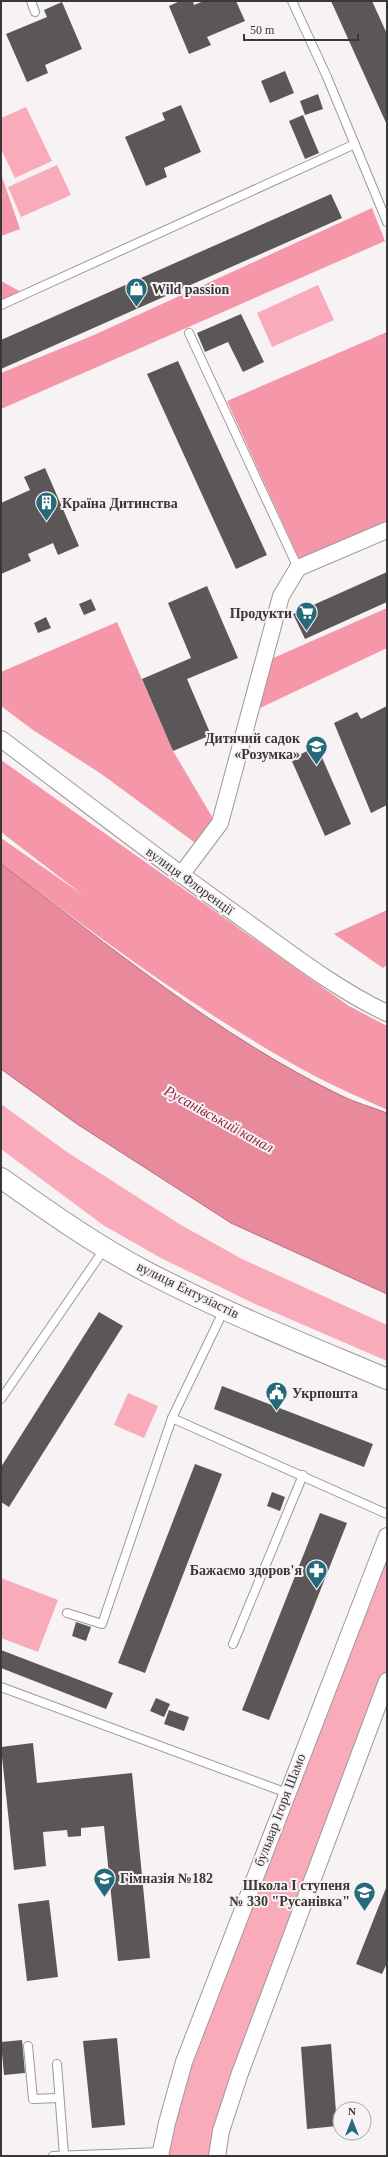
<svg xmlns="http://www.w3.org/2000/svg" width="388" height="2157" viewBox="0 0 388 2157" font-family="Georgia,serif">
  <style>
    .green { fill: #f9abba }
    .forest { fill: #f696a9 }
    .water { fill: #e8899c; stroke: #b4707e }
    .building { fill: #5b5758 }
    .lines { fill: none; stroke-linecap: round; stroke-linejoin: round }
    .service-casing { stroke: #9d9999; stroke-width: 10 }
    .minor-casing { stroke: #9d9999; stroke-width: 18 }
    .tertiary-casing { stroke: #9d9999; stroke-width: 22 }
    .service { stroke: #fff; stroke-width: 8 }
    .minor { stroke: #fff; stroke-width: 16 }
    .tertiary { stroke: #fff; stroke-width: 20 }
    .labels { text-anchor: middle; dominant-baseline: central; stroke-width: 4; stroke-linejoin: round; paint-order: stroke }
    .poi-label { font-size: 14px; font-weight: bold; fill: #393738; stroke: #f7f2f3; text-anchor: start }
    .street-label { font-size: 14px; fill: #393738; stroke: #f7f2f3 }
    .water-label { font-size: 15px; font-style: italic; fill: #962748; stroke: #f7f2f3 }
  </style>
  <rect width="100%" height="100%" fill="#f7f2f3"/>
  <!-- green -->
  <g class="green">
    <polygon points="26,107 52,161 15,178 1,149 1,118"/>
    <polygon points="57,165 71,195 21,217 8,187"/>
    <polygon points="318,285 334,320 272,347 257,313"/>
    <polygon points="1,1104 67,1152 181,1225 242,1259 387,1325 387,1361 255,1304 161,1258 103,1225 1,1149"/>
    <polygon points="128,1393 158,1406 144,1438 114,1425"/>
    <polygon points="387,1538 387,1681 217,2156 160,2156 167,2123"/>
    <polygon points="1,1578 58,1600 38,1652 1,1638"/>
  </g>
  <!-- forest -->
  <g class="forest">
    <polygon points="1,174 20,229 1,236"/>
    <polygon points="372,208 385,241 1,409 1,373 94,335"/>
    <polygon points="1,281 21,292 1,301"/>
    <polygon points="387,332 387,522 300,561 227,401"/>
    <polygon points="387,608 387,648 260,708 271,659"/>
    <polygon points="117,622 173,751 214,820 198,845 100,773 33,730 1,706 1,672"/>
    <path d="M1,760L349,1006L387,1026V1110C362,1098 337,1088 313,1075C202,1015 101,939 1,864V838L83,895L1,832Z"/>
    <polygon points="387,910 387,965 383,968 334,934"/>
  </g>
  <!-- water -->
  <path class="water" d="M1,864C110,946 218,1036 342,1096C356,1103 372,1107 387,1113V1294L231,1223L77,1124L1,1069Z"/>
  <!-- building -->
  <g class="building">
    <polygon points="180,1 193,1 194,5 204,1 236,1 245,21 207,37 211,45 189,54 169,6"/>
    <polygon points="331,1 372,1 387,34 387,125"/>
    <polygon points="62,2 82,49 45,65 48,73 27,82 6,34 47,17 44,10"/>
    <polygon points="285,71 294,93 270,103 261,81"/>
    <polygon points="318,94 323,109 305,115 300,101"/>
    <polygon points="181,105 201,152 164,168 167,177 146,186 125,137 165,120 162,113"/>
    <polygon points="303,115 319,153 305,159 289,121"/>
    <polygon points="331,194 342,218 1,369 1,340"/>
    <polygon points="241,314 264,362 243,372 228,342 205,352 197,333"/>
    <polygon points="178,361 267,555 236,569 147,374"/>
    <polygon points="45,468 79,546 58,555 53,543 28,554 31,561 1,574 1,503 30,490 24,477"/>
    <polygon points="387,572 387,602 305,639 293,614"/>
    <polygon points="207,586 238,658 187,679 211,735 173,751 142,679 191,658 168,603"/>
    <polygon points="91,599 96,610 84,615 79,604"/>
    <polygon points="46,617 51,628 38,633 34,623"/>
    <polygon points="387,706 387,805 371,813 334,723 357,712 361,719"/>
    <polygon points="317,746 351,824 325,836 291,759"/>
    <polygon points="99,1312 123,1326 9,1507 1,1502 1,1467"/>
    <polygon points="222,1386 373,1444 364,1467 214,1409"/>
    <polygon points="195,1464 222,1474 145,1673 118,1663"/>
    <polygon points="272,1492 285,1497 280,1511 267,1506"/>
    <polygon points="320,1513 347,1523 269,1720 242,1710"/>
    <polygon points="76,1622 91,1627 86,1641 72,1636"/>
    <polygon points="1,1650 113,1693 106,1709 1,1668"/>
    <polygon points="156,1698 170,1704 164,1717 150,1711"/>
    <polygon points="169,1710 189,1717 184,1731 164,1724"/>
    <polygon points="33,1743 37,1783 132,1773 150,1958 118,1961 104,1826 81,1828 81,1836 68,1837 67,1830 43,1832 46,1866 14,1870 1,1747"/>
    <polygon points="386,1888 387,1963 382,1974 356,1964"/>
    <polygon points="49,1900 58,1977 27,1981 18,1904"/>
    <polygon points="117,2038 125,2125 92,2128 83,2041"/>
    <polygon points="22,2040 25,2073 4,2075 1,2042"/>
    <polygon points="331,2044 337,2126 307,2129 301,2047"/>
  </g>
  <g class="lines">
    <defs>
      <g id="service">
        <polyline points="31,1 35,12"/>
        <polyline points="292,1 327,77 387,222"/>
        <polyline points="1,305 355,144"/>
        <polyline points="189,333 298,568"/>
        <polyline points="1,1399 105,1248"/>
        <polyline points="172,1418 387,1514"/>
        <polyline points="67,1613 102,1624 172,1418 224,1310"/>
        <polyline points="233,1644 303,1475"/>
        <polyline points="1,1687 287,1793"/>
        <polyline points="28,2046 33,2099 59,2098"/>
        <polyline points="57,2064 64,2155"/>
        <polyline points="53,2156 161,2152"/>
      </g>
      <g id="minor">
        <path d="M1,739C82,800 163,863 247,922C290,953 339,991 387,1013"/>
        <polyline points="181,875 220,823 281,596 298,568 387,530"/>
        <polyline points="160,2156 167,2123 184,2062 387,1536"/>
        <polyline points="217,2156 221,2131 240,2073 387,1681"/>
      </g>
      <path id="tertiary" d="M1,1178C49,1212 97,1246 149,1273C226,1313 307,1345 387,1379"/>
    </defs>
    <!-- service casing -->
    <use href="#service" class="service-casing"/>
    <!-- minor casing -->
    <use href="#minor" class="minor-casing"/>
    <!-- tertiary casing -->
    <use href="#tertiary" class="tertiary-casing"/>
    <!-- service -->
    <use href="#service" class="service"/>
    <!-- minor -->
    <use href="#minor" class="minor"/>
    <!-- tertiary -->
    <use href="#tertiary" class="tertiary"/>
  </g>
  <!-- icons -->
  <defs>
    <symbol id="shop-pin" viewBox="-11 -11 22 30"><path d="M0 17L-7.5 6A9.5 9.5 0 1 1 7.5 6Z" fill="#25697a" stroke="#f7f2f3"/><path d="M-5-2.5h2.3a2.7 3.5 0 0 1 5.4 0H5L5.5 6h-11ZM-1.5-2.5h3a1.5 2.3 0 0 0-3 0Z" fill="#fff"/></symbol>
    <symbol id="building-pin" viewBox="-11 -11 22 30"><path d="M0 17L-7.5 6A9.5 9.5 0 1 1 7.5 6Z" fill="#25697a" stroke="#f7f2f3"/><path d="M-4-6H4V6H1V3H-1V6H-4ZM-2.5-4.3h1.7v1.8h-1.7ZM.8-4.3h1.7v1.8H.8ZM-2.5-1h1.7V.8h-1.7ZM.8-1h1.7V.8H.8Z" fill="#fff"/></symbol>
    <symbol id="supermarket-pin" viewBox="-11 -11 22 30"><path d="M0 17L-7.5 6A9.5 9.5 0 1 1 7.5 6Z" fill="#25697a" stroke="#f7f2f3"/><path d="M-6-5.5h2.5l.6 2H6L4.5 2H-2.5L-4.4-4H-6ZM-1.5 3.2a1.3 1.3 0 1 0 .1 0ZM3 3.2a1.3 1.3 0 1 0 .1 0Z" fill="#fff"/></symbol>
    <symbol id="school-pin" viewBox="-11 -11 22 30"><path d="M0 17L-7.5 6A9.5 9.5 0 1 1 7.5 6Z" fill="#25697a" stroke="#f7f2f3"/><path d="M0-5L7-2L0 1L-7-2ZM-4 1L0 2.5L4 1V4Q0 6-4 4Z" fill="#fff"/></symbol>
    <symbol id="civic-pin" viewBox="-11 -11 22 30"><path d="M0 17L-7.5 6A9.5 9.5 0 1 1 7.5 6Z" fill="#25697a" stroke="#f7f2f3"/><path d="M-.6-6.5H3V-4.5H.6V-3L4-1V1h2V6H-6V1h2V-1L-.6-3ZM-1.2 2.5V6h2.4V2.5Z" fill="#fff"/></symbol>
    <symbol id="pharmacy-pin" viewBox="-11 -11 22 30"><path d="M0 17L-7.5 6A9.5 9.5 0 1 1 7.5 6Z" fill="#25697a" stroke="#f7f2f3"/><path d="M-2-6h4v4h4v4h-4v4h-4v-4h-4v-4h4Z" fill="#fff"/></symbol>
  </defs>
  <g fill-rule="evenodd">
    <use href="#shop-pin" x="124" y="276" width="25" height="34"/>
    <use href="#building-pin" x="34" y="490" width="25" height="34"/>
    <use href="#supermarket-pin" x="294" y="600" width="25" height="34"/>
    <use href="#school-pin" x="304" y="734" width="25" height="34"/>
    <use href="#civic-pin" x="264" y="1380" width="25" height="34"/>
    <use href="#pharmacy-pin" x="304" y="1558" width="25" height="34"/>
    <use href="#school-pin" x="92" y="1866" width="25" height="34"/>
    <use href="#school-pin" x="352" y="1880" width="25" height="34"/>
  </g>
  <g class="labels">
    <!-- poi labels -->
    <g class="poi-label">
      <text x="152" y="289">Wild passion</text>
      <text x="62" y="503">Країна Дитинства</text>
      <text x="292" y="613" text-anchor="end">Продукти</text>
      <text x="300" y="738" text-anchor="end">Дитячий садок<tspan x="300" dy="16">«Розумка»</tspan></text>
      <text x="292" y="1393">Укрпошта</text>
      <text x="302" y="1570" text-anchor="end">Бажаємо здоров'я</text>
      <text x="120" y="1878">Гімназія №182</text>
      <text x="350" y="1885" text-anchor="end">Школа І ступеня<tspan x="350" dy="16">№ 330 "Русанівка"</tspan></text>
    </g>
    <!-- street labels -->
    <g class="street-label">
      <text transform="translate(190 881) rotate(36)">вулиця Флоренції</text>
      <text transform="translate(188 1290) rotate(26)">вулиця Ентузіастів</text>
      <text transform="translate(280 1810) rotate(-69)">бульвар Ігоря Шамо</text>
    </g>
    <!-- water labels -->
    <g class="water-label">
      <text transform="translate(219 1119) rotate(29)">Русанівський канал</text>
    </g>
  </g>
  <!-- border -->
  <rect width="388" height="2157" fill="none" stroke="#393738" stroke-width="4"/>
  <!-- north arrow -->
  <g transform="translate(352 2121)"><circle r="19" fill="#f7f2f3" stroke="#aba7a8"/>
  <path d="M0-3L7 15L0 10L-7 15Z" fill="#25697a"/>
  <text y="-6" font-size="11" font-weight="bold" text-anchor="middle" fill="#393738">N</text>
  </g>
  <!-- scale -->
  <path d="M244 34v6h114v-6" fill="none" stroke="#393738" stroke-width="2"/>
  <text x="250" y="34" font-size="12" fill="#393738" stroke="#f7f2f3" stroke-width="3" paint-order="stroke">50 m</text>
</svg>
